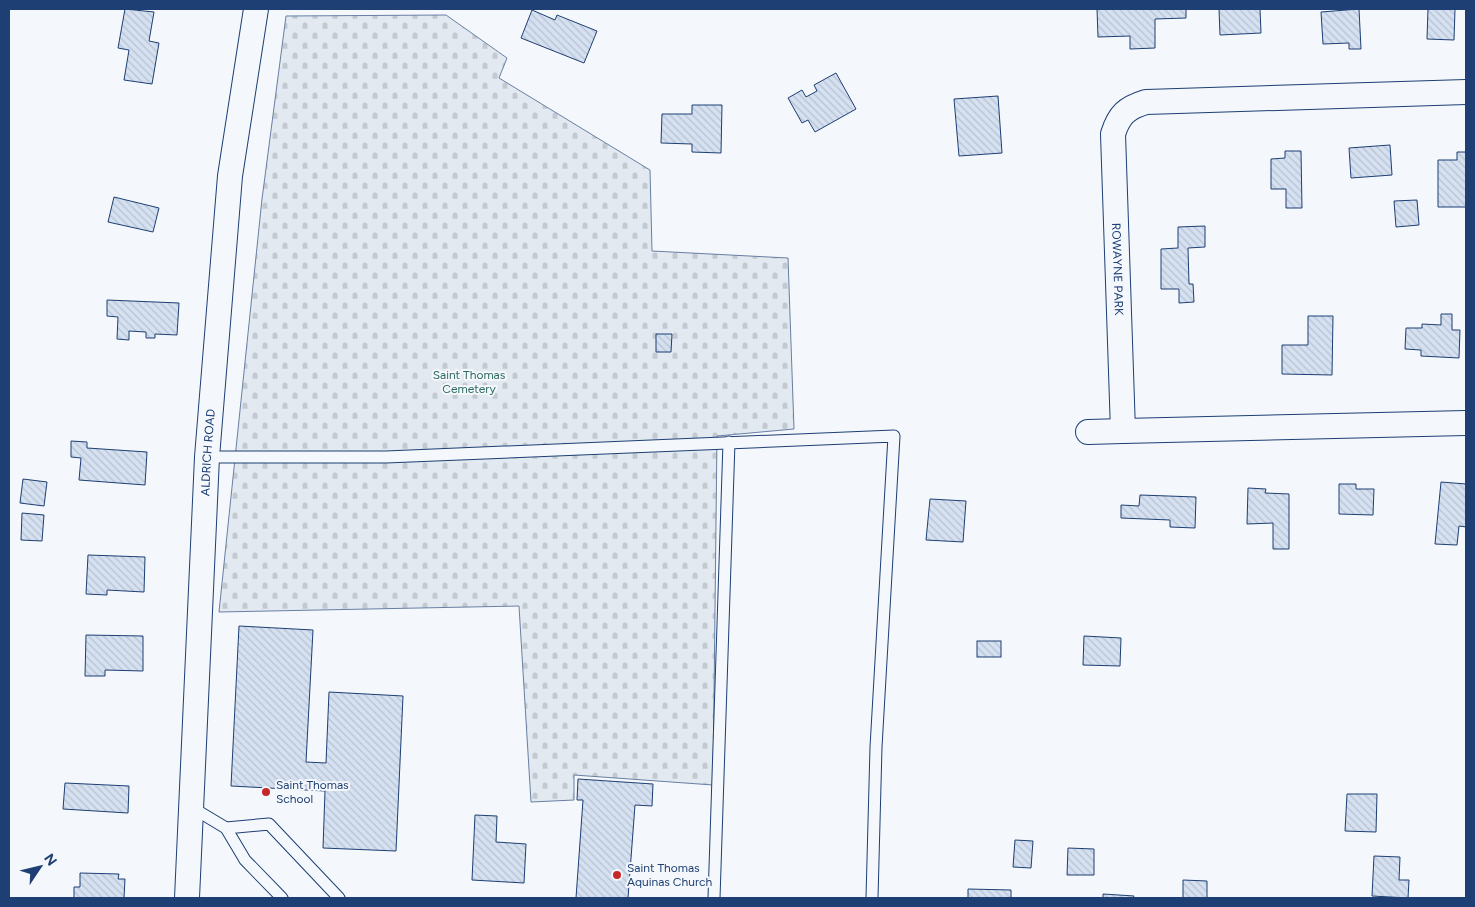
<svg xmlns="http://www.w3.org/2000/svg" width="1475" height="907" viewBox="0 0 1475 907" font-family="Figtree,sans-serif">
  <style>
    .cemetery { fill: url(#cemetery-stones); stroke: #687fa3 }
    .building { fill: url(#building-back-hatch); stroke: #1d3f73 }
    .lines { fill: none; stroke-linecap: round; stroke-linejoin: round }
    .service-casing { stroke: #1d3f73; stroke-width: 13 }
    .minor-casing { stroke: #1d3f73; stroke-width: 26 }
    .service { stroke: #f4f7fb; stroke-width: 11 }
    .minor { stroke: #f4f7fb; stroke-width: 24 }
    .poi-dot { fill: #c62828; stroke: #f4f7fb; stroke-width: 2 }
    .labels { text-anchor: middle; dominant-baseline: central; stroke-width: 4; stroke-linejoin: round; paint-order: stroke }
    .street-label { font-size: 12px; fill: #1d3f73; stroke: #f4f7fb }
    .park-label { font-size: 12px; fill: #2c6c60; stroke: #f4f7fb }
    .poi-label { font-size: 12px; fill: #1d3f73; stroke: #f4f7fb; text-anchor: start }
  </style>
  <defs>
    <pattern id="cemetery-stones" width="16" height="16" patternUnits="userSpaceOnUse" patternTransform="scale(1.25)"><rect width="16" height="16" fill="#e3e9f0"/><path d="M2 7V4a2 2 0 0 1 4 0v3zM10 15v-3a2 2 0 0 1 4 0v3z" fill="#c2c9d1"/></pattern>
    <pattern id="building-back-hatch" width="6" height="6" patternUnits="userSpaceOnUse" patternTransform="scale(1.25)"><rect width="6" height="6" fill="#d5e0f0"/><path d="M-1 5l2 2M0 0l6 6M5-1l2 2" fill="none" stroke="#b6c1d1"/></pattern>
  </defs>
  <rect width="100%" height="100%" fill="#f4f7fb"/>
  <!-- cemetery -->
  <polygon class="cemetery" points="446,15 507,58 499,78 650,170 652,251 788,258 794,429 717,436 713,785 574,775 574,800 531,802 519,606 219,612 262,199 286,16"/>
  <!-- building -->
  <g class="building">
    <polygon points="125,9 154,12 149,41 159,43 152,84 124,80 129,50 118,48"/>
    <polygon points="1097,9 1186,9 1186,18 1155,19 1155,48 1130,49 1130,36 1098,37"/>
    <polygon points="1219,9 1260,9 1261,33 1220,35"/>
    <polygon points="1359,9 1361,49 1349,49 1349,43 1323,44 1321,12"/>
    <polygon points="1428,9 1455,9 1454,40 1427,39"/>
    <polygon points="532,10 555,20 557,15 597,31 584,63 521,38"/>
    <polygon points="836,73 856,109 815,132 808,120 802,123 788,98 802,90 806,97 817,91 814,85"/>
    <polygon points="998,96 1002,153 959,156 954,99"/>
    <polygon points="692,105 722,105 721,153 692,152 692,144 661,143 662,114 692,114"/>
    <polygon points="1390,145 1392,175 1351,178 1349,148"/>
    <polygon points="1285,151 1301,151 1302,208 1286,208 1286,189 1271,189 1271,159 1285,158"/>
    <polygon points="1457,152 1466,152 1466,207 1438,207 1438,160 1457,160"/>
    <polygon points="114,197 159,208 153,232 108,222"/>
    <polygon points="1417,200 1419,225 1396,227 1394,201"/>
    <polygon points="1205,226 1205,247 1188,248 1189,284 1193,284 1194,302 1179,303 1179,289 1161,289 1161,249 1178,248 1178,227"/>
    <polygon points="107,300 179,303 177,335 155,334 155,338 146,338 146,332 129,331 129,340 117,339 118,317 107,316"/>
    <polygon points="1441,314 1452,314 1452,330 1460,330 1459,358 1421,356 1421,350 1405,349 1406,328 1422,328 1422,324 1441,325"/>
    <polygon points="1308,316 1333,316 1332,375 1282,374 1282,345 1308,345"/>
    <polygon points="656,334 672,334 671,352 656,352"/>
    <polygon points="71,441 87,442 87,448 147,452 145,485 79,480 81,458 71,457"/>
    <polygon points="23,479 47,482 44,506 20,503"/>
    <polygon points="1441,482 1466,484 1466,527 1459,526 1457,545 1435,544"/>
    <polygon points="1339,484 1356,484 1356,489 1374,489 1373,515 1339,514"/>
    <polygon points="1248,488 1266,489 1265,493 1289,494 1289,549 1273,549 1273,523 1247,524"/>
    <polygon points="1140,495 1196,497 1195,528 1170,527 1170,520 1121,518 1121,505 1139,506"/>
    <polygon points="930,499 966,501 963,542 926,540"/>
    <polygon points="22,513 44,515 42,541 21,540"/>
    <polygon points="88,555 145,557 144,592 107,590 107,595 86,594"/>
    <polygon points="239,626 313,630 306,762 326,763 329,692 403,696 396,851 323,848 325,791 231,786"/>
    <polygon points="86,635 143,636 143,671 105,670 105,676 85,676"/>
    <polygon points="1084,636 1121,638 1120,666 1083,665"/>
    <rect x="977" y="641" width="24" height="16"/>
    <polygon points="578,779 653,784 652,806 635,805 628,898 576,898 583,800 577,800"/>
    <polygon points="65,783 129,786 128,813 63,809"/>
    <polygon points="1347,794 1377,794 1376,832 1345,831"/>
    <polygon points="475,815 497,816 496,842 526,844 524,883 472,880"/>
    <polygon points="1015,840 1033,841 1031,868 1013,867"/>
    <polygon points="1068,848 1094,849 1094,875 1067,875"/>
    <polygon points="1374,856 1400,857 1399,880 1409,880 1408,898 1372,896"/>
    <polygon points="80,873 119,874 118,879 125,879 124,898 74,898 74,887 80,887"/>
    <polygon points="1183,880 1207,881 1207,898 1224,898 1183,898"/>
    <polygon points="968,889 1011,890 1011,898 968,898"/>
    <polygon points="1103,894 1134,896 1133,898 1103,898"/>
  </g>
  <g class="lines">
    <defs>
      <g id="service">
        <polyline points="207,457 386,457 894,436 876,747 872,898"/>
        <polyline points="191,807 226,828 269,824 339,898"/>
        <polyline points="226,828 245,860 282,898"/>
        <polyline points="714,898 729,442"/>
      </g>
      <g id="minor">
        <path id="s1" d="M1466,92L1146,102C1126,108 1119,115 1113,134L1123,431L1466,423"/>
        <polyline points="1088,432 1123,431"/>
        <path id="s2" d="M187,898L207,457L230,176L256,9"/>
      </g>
    </defs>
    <!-- service casing -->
    <use href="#service" class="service-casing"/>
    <!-- minor casing -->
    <use href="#minor" class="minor-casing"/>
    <!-- service -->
    <use href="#service" class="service"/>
    <!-- minor -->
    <use href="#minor" class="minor"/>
  </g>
  <!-- markers -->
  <g class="poi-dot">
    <circle cx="266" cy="792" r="5"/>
    <circle cx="617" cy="875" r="5"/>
  </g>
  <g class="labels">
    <!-- street labels -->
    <g class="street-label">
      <text stroke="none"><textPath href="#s1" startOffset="504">ROWAYNE PARK</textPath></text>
      <text stroke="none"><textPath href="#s2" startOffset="446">ALDRICH ROAD</textPath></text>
    </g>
    <!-- park labels -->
    <g class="park-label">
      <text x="469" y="375">Saint Thomas<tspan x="469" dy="14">Cemetery</tspan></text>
    </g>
    <!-- poi labels -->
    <g class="poi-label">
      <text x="276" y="785">Saint Thomas<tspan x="276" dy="14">School</tspan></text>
      <text x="627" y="868">Saint Thomas<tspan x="627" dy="14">Aquinas Church</tspan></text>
    </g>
  </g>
  <!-- border -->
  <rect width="1475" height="907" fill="none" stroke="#1d3f73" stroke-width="20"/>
  <!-- north arrow -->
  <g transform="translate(40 867) rotate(55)" stroke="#f4f7fb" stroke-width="4" paint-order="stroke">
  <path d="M0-4L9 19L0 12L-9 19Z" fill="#1d3f73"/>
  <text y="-8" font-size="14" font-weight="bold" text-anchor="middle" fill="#1d3f73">N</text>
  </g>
</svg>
